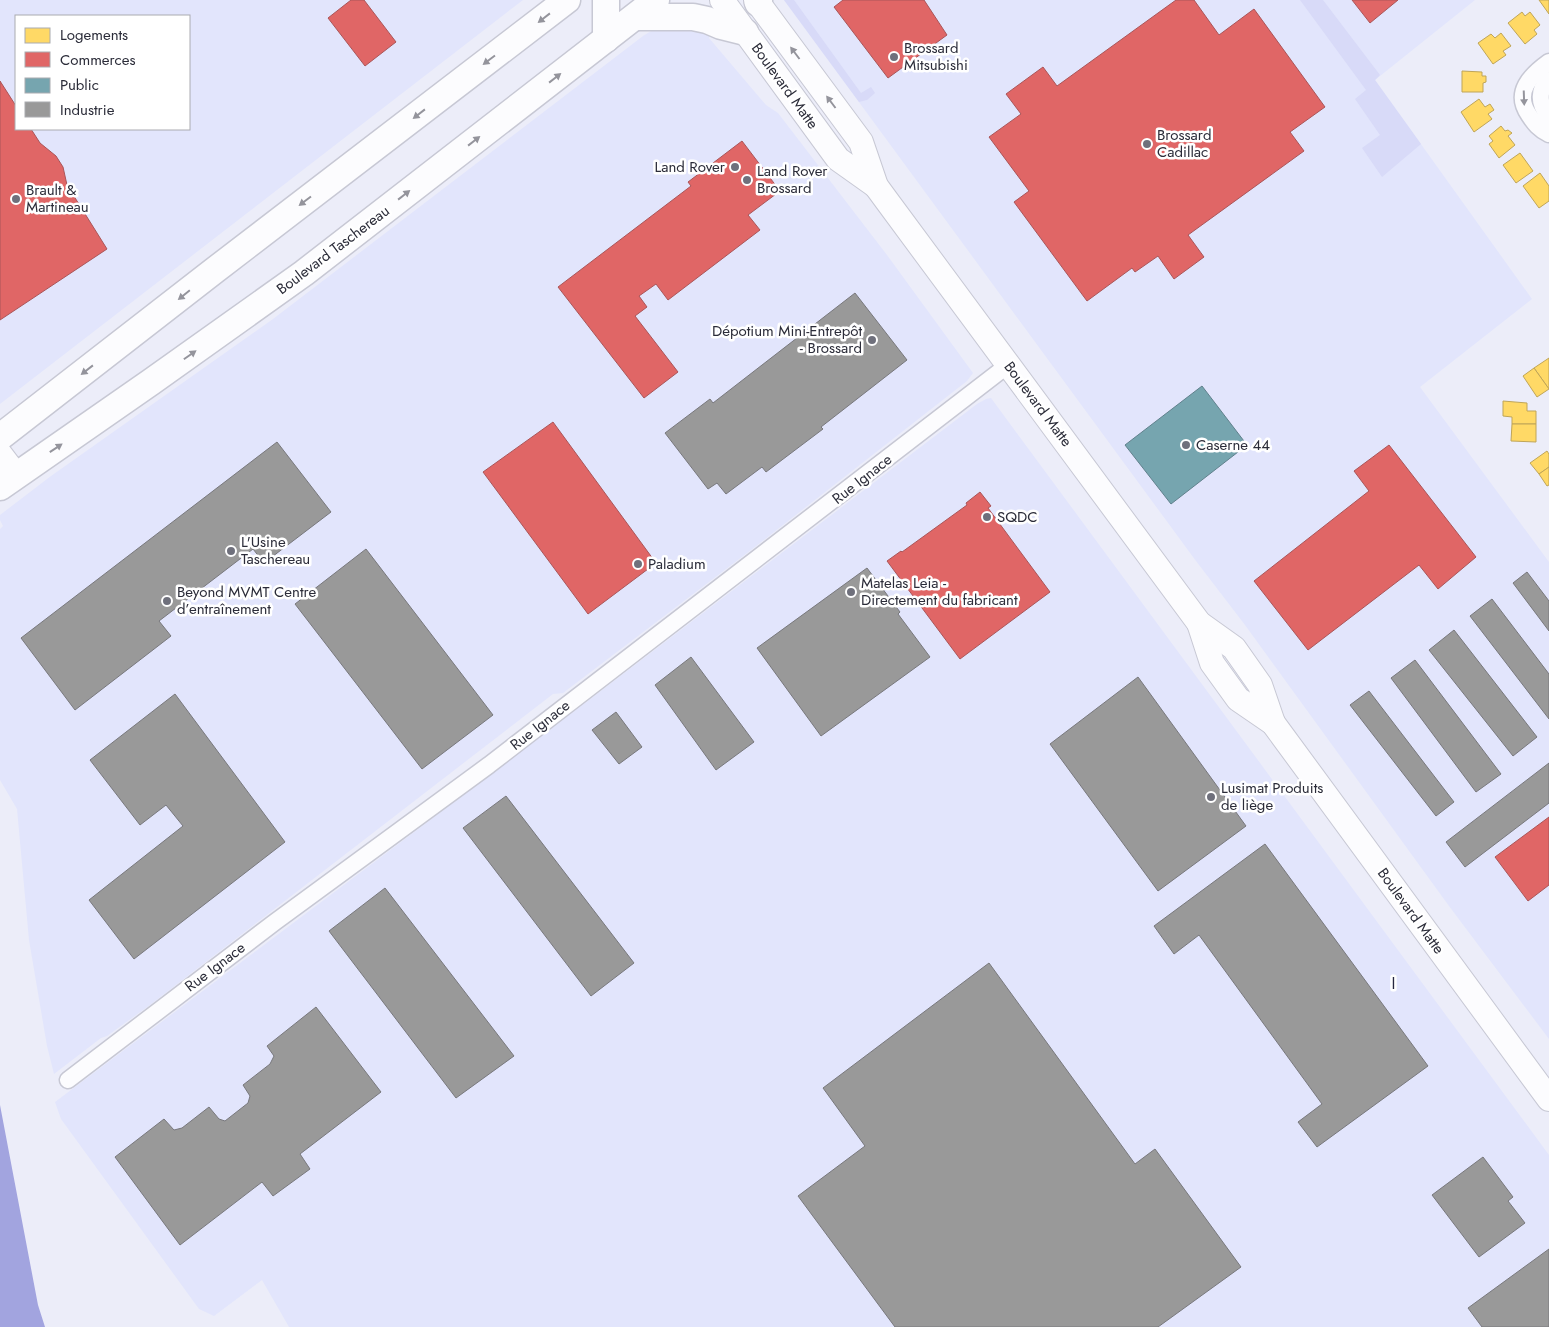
<svg xmlns="http://www.w3.org/2000/svg" width="1549" height="1327" viewBox="0 0 1549 1327" font-family="Jost,sans-serif">
  <style>
    .built { fill: #e2e5fc; fill-rule: evenodd }
    .green { fill: #d8daf8 }
    .water { fill: #a2a4df }
    .homes { fill: #ffd966; stroke: #bfa558 }
    .shops { fill: #e06666; stroke: #aa5558 }
    .public { fill: #76a5af; stroke: #60818c }
    .industry { fill: #999; stroke: #78787c }
    .lines { fill: none; stroke-linecap: round; stroke-linejoin: round }
    .street-casing { stroke: #c7c8d4; stroke-width: 19 }
    .secondary-casing { stroke: #c7c8d4; stroke-width: 26 }
    .primary-casing { stroke: #c7c8d4; stroke-width: 29 }
    .street { stroke: #fcfcfe; stroke-width: 16 }
    .secondary { stroke: #fcfcfe; stroke-width: 24 }
    .primary { stroke: #fcfcfe; stroke-width: 26 }
    .oneway { fill: #94949c }
    .poi-dot { fill: #6f707c; stroke: #fff; stroke-width: 2 }
    .labels { text-anchor: middle; dominant-baseline: central; stroke-width: 5; stroke-linejoin: round; paint-order: stroke }
    .poi-label { font-size: 15px; fill: #2b2c39; stroke: #fff; text-anchor: start }
    .street-label { font-size: 15px; fill: #2b2c39; stroke: #fff }
    .neighbourhood-label { font-size: 16px; letter-spacing: 1px; fill: #262740; stroke: #fff }
  </style>
  <rect width="100%" height="100%" fill="#ecedf9"/>
  <!-- built -->
  <g class="built">
    <path d="M0,0H523L0,404ZM16,16H189V129H16Z"/>
    <polygon points="784,0 1475,0 1375,80 1532,299 1420,387 1549,562 1549,1039 1449,906 1245,625 1196,561"/>
    <polygon points="656,28 710,28 709,38 766,105 778,113 887,255 973,373 967,381 751,550 563,693 553,694 150,1005 107,1036 101,1038 54,1074 47,1046 29,940 17,809 0,780 0,529 3,526 0,520 0,515 51,476 273,319 643,36"/>
    <polygon points="991,398 1549,1155 1549,1327 289,1327 262,1280 214,1316 199,1309 61,1119 55,1102 526,748 977,404 986,399"/>
  </g>
  <!-- green -->
  <g class="green">
    <polygon points="784,0 794,0 861,93 871,87 875,93 867,100 859,102"/>
    <polygon points="1300,0 1323,0 1380,75 1375,80 1421,144 1382,177 1362,148 1380,135 1355,99 1366,90"/>
  </g>
  <!-- water -->
  <polygon class="water" points="0,1105 38,1305 45,1327 0,1327"/>
  <!-- homes -->
  <g class="homes">
    <polygon points="1539,0 1549,0 1549,14"/>
    <polygon points="1522,12 1525,16 1530,12 1540,25 1534,30 1537,34 1525,44 1508,23"/>
    <polygon points="1501,33 1511,46 1503,51 1506,55 1493,64 1478,43 1491,34 1495,38"/>
    <polygon points="1462,71 1482,72 1482,76 1486,76 1486,82 1483,83 1483,92 1462,92"/>
    <polygon points="1479,99 1485,107 1490,104 1494,110 1488,114 1492,119 1474,132 1461,112"/>
    <polygon points="1501,126 1505,131 1508,130 1512,133 1508,136 1515,145 1499,158 1489,144 1493,141 1489,136"/>
    <polygon points="1520,153 1533,171 1516,183 1503,165"/>
    <polygon points="1540,173 1549,186 1549,201 1539,208 1523,186"/>
    <polygon points="1549,358 1549,389 1534,368"/>
    <polygon points="1534,368 1549,389 1537,397 1523,376"/>
    <polygon points="1503,401 1527,403 1527,411 1536,411 1536,424 1512,424 1512,417 1503,416"/>
    <polygon points="1512,424 1536,424 1536,442 1511,441"/>
    <polygon points="1547,451 1549,454 1549,467 1539,474 1530,463"/>
    <polygon points="1549,467 1549,485 1547,486 1539,474"/>
  </g>
  <!-- shops -->
  <g class="shops">
    <polygon points="351,0 364,0 396,42 365,66 328,18"/>
    <polygon points="843,0 924,0 947,35 888,78 834,7"/>
    <polygon points="1176,0 1194,0 1219,35 1254,9 1325,107 1290,132 1304,151 1188,235 1204,257 1174,279 1158,256 1135,272 1132,268 1087,301 1014,202 1029,191 989,137 1021,114 1006,94 1043,67 1057,86"/>
    <polygon points="1352,0 1398,0 1370,23"/>
    <polygon points="0,81 16,106 16,129 31,129 40,143 56,156 63,167 67,185 107,249 0,320"/>
    <polygon points="742,141 780,191 748,215 760,230 668,300 656,284 639,296 647,307 635,316 678,372 644,398 558,287 691,186 688,182"/>
    <polygon points="553,422 656,563 588,614 483,472"/>
    <polygon points="1389,445 1476,557 1438,589 1419,565 1308,650 1254,581 1369,491 1354,471"/>
    <polygon points="980,492 991,506 988,508 1050,592 960,659 887,561 901,551 902,552 967,505 966,503"/>
    <polygon points="1549,817 1549,885 1528,901 1495,857"/>
  </g>
  <!-- public -->
  <polygon class="public" points="1202,386 1247,445 1171,504 1125,445"/>
  <!-- industry -->
  <g class="industry">
    <polygon points="855,293 907,360 821,427 823,429 766,472 762,467 726,494 717,483 708,489 665,433 710,399 713,403"/>
    <polygon points="277,442 331,512 264,563 253,549 159,621 171,636 75,710 21,638"/>
    <polygon points="366,549 493,715 422,769 295,604"/>
    <polygon points="867,568 900,612 898,614 930,657 821,736 757,648"/>
    <polygon points="1527,572 1549,601 1549,631 1513,583"/>
    <polygon points="1492,599 1549,674 1549,719 1470,616"/>
    <polygon points="1454,630 1537,737 1513,756 1429,650"/>
    <polygon points="691,657 754,742 716,770 655,685"/>
    <polygon points="1415,660 1501,774 1476,792 1391,678"/>
    <polygon points="1138,677 1246,826 1158,891 1050,744"/>
    <polygon points="1369,691 1454,802 1436,816 1350,705"/>
    <polygon points="175,694 285,842 134,959 89,900 183,826 166,805 140,825 90,760"/>
    <polygon points="616,712 642,747 619,764 592,730"/>
    <polygon points="1549,763 1549,803 1465,867 1446,842"/>
    <polygon points="506,796 634,963 591,996 463,828"/>
    <polygon points="1265,844 1428,1066 1317,1147 1298,1122 1322,1104 1199,935 1174,954 1154,926"/>
    <polygon points="385,888 514,1056 456,1098 329,931"/>
    <polygon points="989,963 1135,1164 1155,1149 1241,1267 1158,1327 895,1327 798,1196 865,1146 823,1088"/>
    <polygon points="316,1007 381,1092 300,1154 310,1169 273,1196 262,1182 180,1245 115,1157 164,1119 174,1130 182,1128 209,1107 219,1119 225,1121 248,1103 250,1096 243,1085 270,1064 274,1056 267,1046"/>
    <polygon points="1483,1157 1513,1197 1508,1201 1525,1223 1479,1257 1432,1195"/>
    <polygon points="1549,1249 1549,1327 1482,1327 1468,1308"/>
  </g>
  <g class="lines">
    <defs>
      <g id="street">
        <path d="M1549,62C1531,75 1513,92 1529,115C1535,124 1539,129 1549,134"/>
        <path d="M1549,80C1536,92 1540,105 1549,118"/>
        <polyline points="68,1080 275,922 489,765 1008,365"/>
      </g>
      <g id="secondary">
        <polyline points="722,0 838,159 876,186"/>
        <polyline points="756,0 861,142 876,186 887,201 1199,623 1234,648 1260,685 1273,723"/>
        <polyline points="0,454 16,475"/>
        <polyline points="1199,623 1212,663 1238,699 1273,723 1549,1099"/>
      </g>
      <g id="primary">
        <polyline points="606,0 606,39"/>
        <polyline points="758,3 759,0"/>
        <polyline points="635,17 693,17 707,20 721,26 745,32"/>
        <polyline points="0,437 215,270 567,0"/>
        <polyline points="0,487 151,382 304,273 656,0"/>
      </g>
    </defs>
    <!-- street casing -->
    <use href="#street" class="street-casing"/>
    <!-- secondary casing -->
    <use href="#secondary" class="secondary-casing"/>
    <!-- primary casing -->
    <use href="#primary" class="primary-casing"/>
    <!-- street -->
    <use href="#street" class="street"/>
    <!-- secondary -->
    <use href="#secondary" class="secondary"/>
    <!-- primary -->
    <use href="#primary" class="primary"/>
  </g>
  <!-- one-way arrows -->
  <defs><path id="oneway-solid" d="M-6-.8H1V-3.2L6.5 0L1 3.2V.8H-6Z" transform="scale(1.25)"/></defs>
  <g class="oneway">
    <use href="#oneway-solid" transform="translate(544 18) rotate(142)"/>
    <use href="#oneway-solid" transform="translate(795 53) rotate(-127)"/>
    <use href="#oneway-solid" transform="translate(489 60) rotate(143)"/>
    <use href="#oneway-solid" transform="translate(555 78) rotate(-38)"/>
    <use href="#oneway-solid" transform="translate(1524 98) rotate(88)"/>
    <use href="#oneway-solid" transform="translate(831 102) rotate(-127)"/>
    <use href="#oneway-solid" transform="translate(419 114) rotate(142)"/>
    <use href="#oneway-solid" transform="translate(474 141) rotate(-38)"/>
    <use href="#oneway-solid" transform="translate(404 195) rotate(-38)"/>
    <use href="#oneway-solid" transform="translate(305 201) rotate(143)"/>
    <use href="#oneway-solid" transform="translate(184 295) rotate(141)"/>
    <use href="#oneway-solid" transform="translate(190 355) rotate(-35)"/>
    <use href="#oneway-solid" transform="translate(87 370) rotate(142)"/>
    <use href="#oneway-solid" transform="translate(56 448) rotate(-34)"/>
  </g>
  <!-- markers -->
  <g class="poi-dot">
    <circle cx="894" cy="57" r="5"/>
    <circle cx="1147" cy="144" r="5"/>
    <circle cx="735" cy="167" r="5"/>
    <circle cx="747" cy="180" r="5"/>
    <circle cx="16" cy="199" r="5"/>
    <circle cx="872" cy="340" r="5"/>
    <circle cx="1186" cy="445" r="5"/>
    <circle cx="987" cy="517" r="5"/>
    <circle cx="231" cy="551" r="5"/>
    <circle cx="638" cy="564" r="5"/>
    <circle cx="851" cy="592" r="5"/>
    <circle cx="167" cy="601" r="5"/>
    <circle cx="1211" cy="797" r="5"/>
  </g>
  <g class="labels">
    <!-- poi labels -->
    <g class="poi-label">
      <text x="904" y="48">Brossard<tspan x="904" dy="17">Mitsubishi</tspan></text>
      <text x="1157" y="135">Brossard<tspan x="1157" dy="17">Cadillac</tspan></text>
      <text x="725" y="167" text-anchor="end">Land Rover</text>
      <text x="757" y="171">Land Rover<tspan x="757" dy="17">Brossard</tspan></text>
      <text x="26" y="190">Brault &amp;<tspan x="26" dy="17">Martineau</tspan></text>
      <text x="862" y="331" text-anchor="end">Dépotium Mini-Entrepôt<tspan x="862" dy="17">- Brossard</tspan></text>
      <text x="1196" y="445">Caserne 44</text>
      <text x="997" y="517">SQDC</text>
      <text x="241" y="542">L'Usine<tspan x="241" dy="17">Taschereau</tspan></text>
      <text x="648" y="564">Paladium</text>
      <text x="861" y="583">Matelas Leia -<tspan x="861" dy="17">Directement du fabricant</tspan></text>
      <text x="177" y="592">Beyond MVMT Centre<tspan x="177" dy="17">d’entraînement</tspan></text>
      <text x="1221" y="788">Lusimat Produits<tspan x="1221" dy="17">de liège</tspan></text>
    </g>
    <!-- street labels -->
    <g class="street-label">
      <text transform="translate(785 86) rotate(54)">Boulevard Matte</text>
      <text transform="translate(333 250) rotate(-37)">Boulevard Taschereau</text>
      <text transform="translate(1038 404) rotate(53)">Boulevard Matte</text>
      <text transform="translate(862 479) rotate(-38)">Rue Ignace</text>
      <text transform="translate(540 725) rotate(-38)">Rue Ignace</text>
      <text transform="translate(1411 911) rotate(54)">Boulevard Matte</text>
      <text transform="translate(215 967) rotate(-37)">Rue Ignace</text>
    </g>
    <!-- neighbourhood labels -->
    <g class="neighbourhood-label">
      <text x="1394" y="983">I</text>
    </g>
  </g>
  <!-- legend -->
  <rect x="15" y="15" width="175" height="115" fill="#ffffff" stroke="#aaabb0"/>
  <rect x="25" y="28" width="25" height="15" fill="#ffd966" stroke="#aaabb0"/>
  <text x="60" y="40" font-size="15" fill="#2b2c39">Logements</text>
  <rect x="25" y="52" width="25" height="15" fill="#e06666" stroke="#aaabb0"/>
  <text x="60" y="65" font-size="15" fill="#2b2c39">Commerces</text>
  <rect x="25" y="78" width="25" height="15" fill="#76a5af" stroke="#aaabb0"/>
  <text x="60" y="90" font-size="15" fill="#2b2c39">Public</text>
  <rect x="25" y="102" width="25" height="15" fill="#999999" stroke="#aaabb0"/>
  <text x="60" y="115" font-size="15" fill="#2b2c39">Industrie</text>
</svg>
